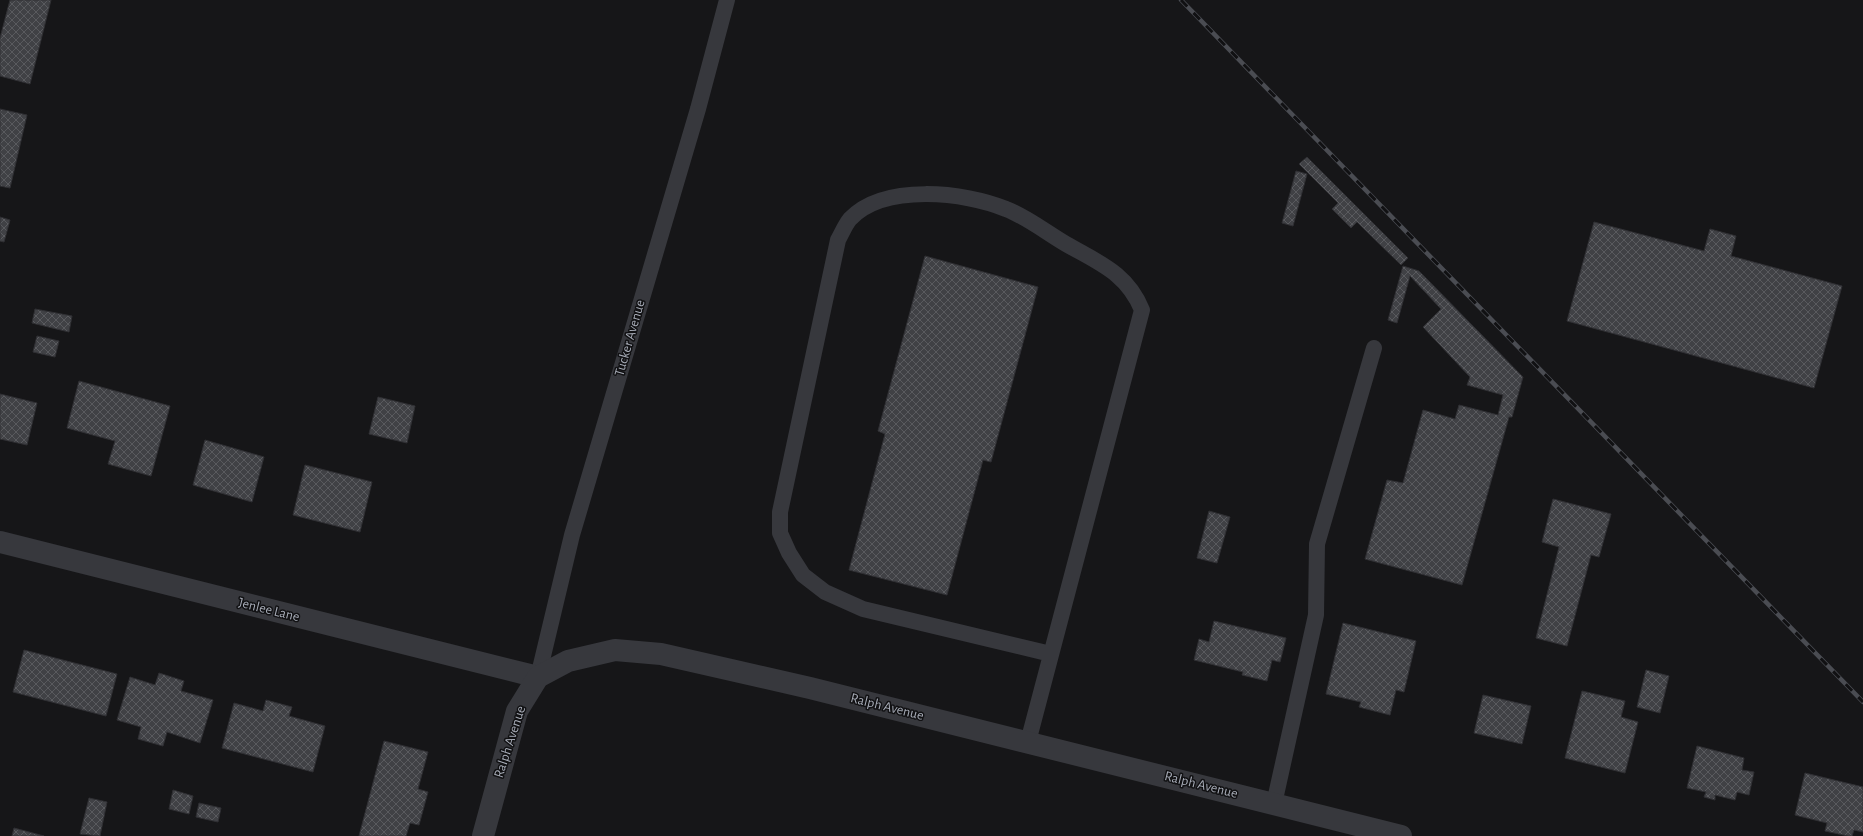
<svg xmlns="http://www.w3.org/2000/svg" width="1863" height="836" viewBox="0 0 1863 836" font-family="'Alegreya Sans',sans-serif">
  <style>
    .building { fill: url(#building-cross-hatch); stroke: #303034 }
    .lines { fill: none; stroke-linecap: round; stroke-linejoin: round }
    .service { stroke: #37383d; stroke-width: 16 }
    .minor { stroke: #37383d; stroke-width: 22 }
    .tertiary { stroke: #37383d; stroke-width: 22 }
    .rail-casing { stroke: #4a4c52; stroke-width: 4.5 }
    .rail { stroke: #111113; stroke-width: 3; stroke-dasharray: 9; stroke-linecap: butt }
    .labels { text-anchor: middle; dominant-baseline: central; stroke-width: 3; stroke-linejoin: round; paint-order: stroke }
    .street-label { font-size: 14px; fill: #a8adb8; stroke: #111113 }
  </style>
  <defs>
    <pattern id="building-cross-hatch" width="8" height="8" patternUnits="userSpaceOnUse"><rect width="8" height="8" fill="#404145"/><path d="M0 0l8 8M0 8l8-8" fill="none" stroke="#595a5e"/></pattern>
  </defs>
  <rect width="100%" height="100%" fill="#161618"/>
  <!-- building -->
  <g class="building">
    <polygon points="10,0 51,0 30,84 0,76 0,38"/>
    <polygon points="0,109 27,115 10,188 0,186"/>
    <polygon points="1307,157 1408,258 1401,265 1357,222 1351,228 1332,209 1338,203 1299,164"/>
    <polygon points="1296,171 1307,174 1293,226 1282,223"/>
    <polygon points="0,217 10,220 4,242 0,241"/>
    <polygon points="1594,222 1704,251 1710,229 1736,236 1731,256 1842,286 1814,388 1567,321"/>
    <polygon points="925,256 1038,287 991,462 983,460 947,595 849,570 885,434 878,431"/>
    <polygon points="1403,266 1419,271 1523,377 1512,417 1509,417 1462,585 1365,559 1387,480 1403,483 1423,410 1455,419 1459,405 1498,415 1503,395 1467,385 1470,377 1423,327 1441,309 1410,276 1397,323 1388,320"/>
    <polygon points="35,309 72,316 69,332 32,323"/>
    <polygon points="37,336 59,341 55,357 33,352"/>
    <polygon points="79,381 170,406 151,476 108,464 115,441 67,428"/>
    <polygon points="0,394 37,403 27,445 0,439"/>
    <polygon points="378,397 415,406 407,443 369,434"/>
    <polygon points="205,440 264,457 252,502 193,485"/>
    <polygon points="305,465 372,482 360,532 293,515"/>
    <polygon points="1553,499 1611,514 1599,557 1591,555 1567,646 1536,638 1559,547 1542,542"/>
    <polygon points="1209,511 1230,517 1217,563 1197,558"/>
    <polygon points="1214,621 1286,638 1280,662 1272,660 1267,681 1242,675 1243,672 1194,660 1199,639 1209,642"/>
    <polygon points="1343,623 1416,641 1404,692 1396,690 1390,715 1359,707 1361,702 1326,694"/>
    <polygon points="24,650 117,674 106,716 13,692"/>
    <polygon points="1646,670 1669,676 1660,713 1637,707"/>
    <polygon points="159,673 184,681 181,691 213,700 200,743 167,732 163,746 138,739 141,727 117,720 130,677 155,685"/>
    <polygon points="1582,691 1625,701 1621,717 1638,722 1625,773 1565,758"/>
    <polygon points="1483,695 1531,706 1522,744 1474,733"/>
    <polygon points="266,700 292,707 289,716 325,726 313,772 222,748 234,703 263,711"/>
    <polygon points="384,741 428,752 418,789 428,792 419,825 410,823 406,836 359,836"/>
    <polygon points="1697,746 1744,758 1742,770 1754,772 1749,795 1737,792 1735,800 1715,795 1715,800 1704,797 1706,792 1687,788"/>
    <polygon points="1805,773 1863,787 1863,832 1854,830 1852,836 1848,836 1825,831 1827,823 1795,815"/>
    <polygon points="173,790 193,796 189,814 169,809"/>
    <polygon points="89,798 107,802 100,836 80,834"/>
    <polygon points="199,803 221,808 218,822 196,817"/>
    <polygon points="14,828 44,836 12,836"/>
  </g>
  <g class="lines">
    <!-- service -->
    <g class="service">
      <polyline points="538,677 572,535 698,109 727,0"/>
      <path d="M1028,742L1142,310C1127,273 1099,263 1066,244C1047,233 1027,217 1006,209C965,192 884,183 850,219C845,225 842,233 838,240L780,512V533L789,553L803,575L825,592L863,609L1051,654"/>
      <polyline points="1274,804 1316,615 1317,544 1374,348"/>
    </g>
    <!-- minor -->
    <polyline class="minor" points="0,542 538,677"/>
    <!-- tertiary -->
    <polyline class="tertiary" points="483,836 517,711 538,677 568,661 615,650 661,654 810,688 1401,836"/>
    <defs>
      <polyline id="rail" points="1181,0 1863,702"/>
    </defs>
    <!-- rail casing -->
    <use href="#rail" class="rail-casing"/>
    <!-- rail -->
    <use href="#rail" class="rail"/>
  </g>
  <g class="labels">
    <!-- street labels -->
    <g class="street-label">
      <text transform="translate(630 338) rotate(-74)">Tucker Avenue</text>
      <text transform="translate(269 610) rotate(14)">Jenlee Lane</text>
      <text transform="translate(887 707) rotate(14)">Ralph Avenue</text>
      <text transform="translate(510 742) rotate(-72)">Ralph Avenue</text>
      <text transform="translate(1201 785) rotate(14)">Ralph Avenue</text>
    </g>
  </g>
</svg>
